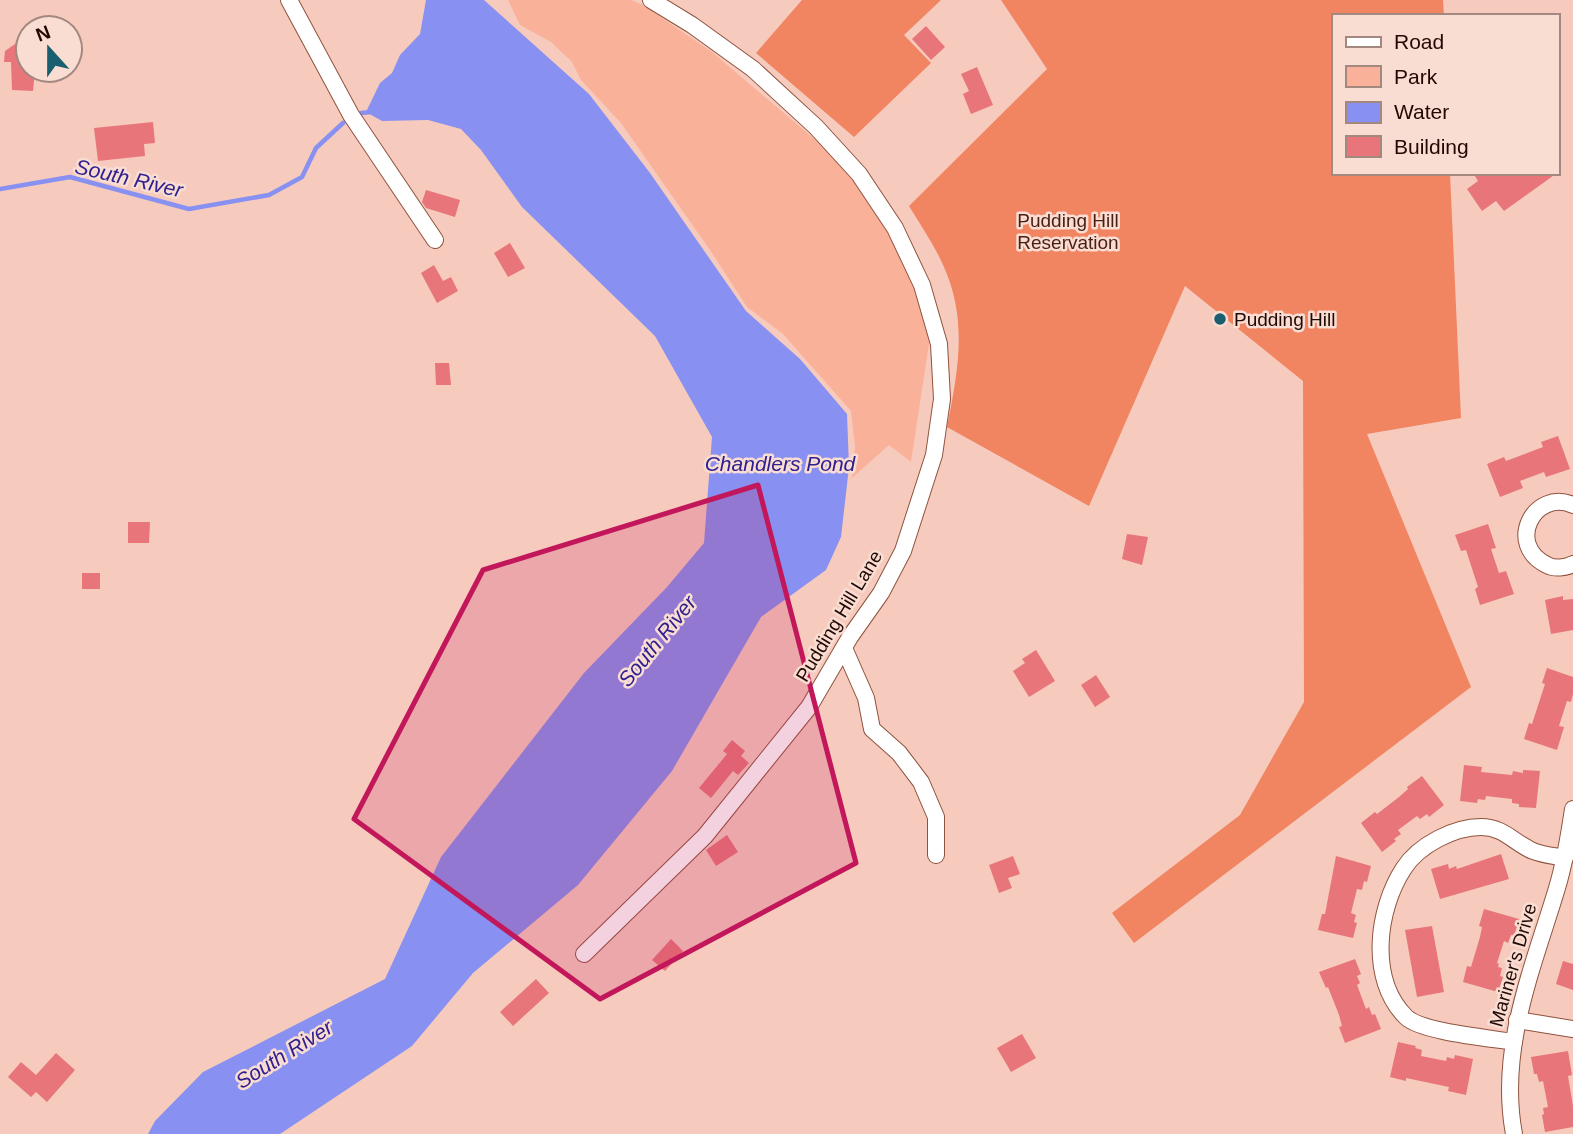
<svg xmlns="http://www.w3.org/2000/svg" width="1573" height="1134" viewBox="0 0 1573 1134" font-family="Arial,sans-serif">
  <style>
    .green { fill: #fab19a }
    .forest { fill: #f18461 }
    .water { fill: #8890f1 }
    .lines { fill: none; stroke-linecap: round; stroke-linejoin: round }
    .stream { stroke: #8890f1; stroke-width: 4.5 }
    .building { fill: #e8757a }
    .minor-casing { stroke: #8f523e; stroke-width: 18 }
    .minor { stroke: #fff; stroke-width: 16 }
    .marked { fill: #c2185b; fill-opacity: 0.2; stroke: #c2185b; stroke-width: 5; stroke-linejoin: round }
    .poi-dot { fill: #195f70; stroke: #f9dcd2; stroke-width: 2.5 }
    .labels { text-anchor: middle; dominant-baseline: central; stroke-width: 5; stroke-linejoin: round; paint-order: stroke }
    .park-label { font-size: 19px; fill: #491f11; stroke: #f9dcd2 }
    .poi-label { font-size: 19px; fill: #210903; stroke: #f9dcd2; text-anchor: start }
    .street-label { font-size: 19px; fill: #210903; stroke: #f9dcd2 }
    .water-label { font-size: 21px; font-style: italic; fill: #2f2090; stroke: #f9dcd2 }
  </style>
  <rect width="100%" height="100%" fill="#f6cbbd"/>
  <!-- green -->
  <polygon class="green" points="508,0 631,0 643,5 712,52 845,165 884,213 914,275 931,331 911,462 889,445 852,478 855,446 851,411 783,334 747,307 712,253 621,123 581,80 572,62 551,42 520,25"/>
  <!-- forest -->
  <g class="forest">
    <polygon points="802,0 941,0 904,35 931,63 854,137 756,53"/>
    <path d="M1001,0H1443L1444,16H1333V173H1450L1461,418L1367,434L1471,687L1134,943L1112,913L1240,815L1304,702L1303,381L1185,286L1089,506L947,427C958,372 968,321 944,267C935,246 921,226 909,206L1047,69Z"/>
  </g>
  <!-- water -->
  <polygon class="water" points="426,0 484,0 589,94 650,173 746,311 800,359 847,414 849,467 841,537 826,570 761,617 672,771 578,885 473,973 412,1046 280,1134 148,1134 155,1121 203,1072 385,979 441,857 584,673 667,587 704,543 712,437 655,336 522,207 481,150 461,129 428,120 382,121 366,112 380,83 392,73 400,55 420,34"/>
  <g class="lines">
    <!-- stream -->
    <g class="stream">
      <polyline points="361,113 372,112"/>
      <polyline points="0,189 70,177 189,209 269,195 302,177 316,148 343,123"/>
    </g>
  </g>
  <!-- building -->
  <g class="building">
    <polygon points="926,26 945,47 931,60 912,39"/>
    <polygon points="28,35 28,70 35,70 33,91 12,90 11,62 4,62 5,51"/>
    <polygon points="977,67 993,105 971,114 963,94 969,91 961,74"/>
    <polygon points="153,122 155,143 144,144 145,156 98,161 94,128"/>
    <polygon points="1473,173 1557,173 1504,211 1496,201 1482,211 1467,189 1478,181"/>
    <polygon points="426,190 460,200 455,217 426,208 422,202"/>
    <polygon points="510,243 525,268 508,277 494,253"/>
    <polygon points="434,265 443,281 451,277 458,291 437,303 421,273"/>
    <polygon points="435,363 449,363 451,385 436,385"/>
    <polygon points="1558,436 1570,469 1546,477 1544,472 1520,481 1523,488 1500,497 1487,464 1504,457 1506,461 1543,447 1541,442"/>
    <polygon points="128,522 150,522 149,543 128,543"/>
    <polygon points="1488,524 1496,548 1491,549 1499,573 1506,571 1514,594 1480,605 1475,589 1478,587 1466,550 1461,551 1455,535"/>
    <polygon points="1127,534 1148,537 1142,565 1122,559"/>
    <rect x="82" y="573" width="18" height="16"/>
    <polygon points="1563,596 1563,600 1573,599 1573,630 1551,634 1545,600"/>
    <polygon points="1036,650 1055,681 1029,697 1013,671 1025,663 1022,659"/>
    <polygon points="1547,668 1573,677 1573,694 1571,702 1567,701 1559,726 1564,727 1557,750 1524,739 1529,723 1532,724 1545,684 1542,683"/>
    <polygon points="1096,675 1110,697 1095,707 1081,685"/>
    <polygon points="732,740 745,751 741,756 749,763 738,775 733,771 711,798 699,788 727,754 723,751"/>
    <polygon points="1464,765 1482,767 1481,772 1512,775 1513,771 1523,773 1523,770 1540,771 1536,808 1519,807 1519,804 1512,803 1512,799 1486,796 1485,800 1478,799 1477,803 1460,801"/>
    <polygon points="1422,776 1444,805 1429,817 1427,814 1420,819 1417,816 1398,830 1401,834 1394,839 1396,841 1382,852 1361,823 1375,812 1377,814 1399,797 1408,789 1407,787"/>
    <polygon points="727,835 738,852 716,866 706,850"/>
    <polygon points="1501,854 1509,879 1440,899 1431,869 1448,864 1449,869 1456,866 1457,869"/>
    <polygon points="1013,856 1020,874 1008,878 1012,888 999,893 989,865"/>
    <polygon points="1336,856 1371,866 1367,882 1364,881 1362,890 1357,889 1351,913 1356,915 1354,922 1357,923 1353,938 1318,930 1322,914 1325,914"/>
    <polygon points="1484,909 1519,919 1514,936 1511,935 1508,943 1504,941 1497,963 1499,964 1498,967 1502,968 1500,976 1503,977 1498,992 1463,982 1467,966 1471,967 1480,937 1482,927 1479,926"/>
    <polygon points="1432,926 1444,992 1417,997 1405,930"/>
    <polygon points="671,939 683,951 665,971 652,960"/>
    <polygon points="1355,959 1361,974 1357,976 1360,983 1357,985 1366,1009 1369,1007 1372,1015 1375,1014 1381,1029 1345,1043 1339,1027 1342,1026 1339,1015 1328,987 1326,988 1319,972"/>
    <polygon points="1563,961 1573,964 1573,990 1556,984"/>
    <polygon points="536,979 549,993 513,1026 500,1012"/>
    <polygon points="1022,1034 1036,1058 1011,1072 997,1048"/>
    <polygon points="1398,1042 1416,1046 1415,1048 1422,1050 1421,1056 1446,1061 1447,1057 1454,1059 1455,1055 1473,1059 1466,1095 1448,1091 1449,1087 1406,1078 1406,1081 1390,1077"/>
    <polygon points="1568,1051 1572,1075 1568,1076 1573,1106 1573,1127 1545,1132 1542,1115 1544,1114 1543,1108 1548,1107 1543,1081 1539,1082 1537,1074 1534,1074 1531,1057"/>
    <polygon points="56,1053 75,1070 47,1102 36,1092 31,1097 8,1077 21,1062 36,1075"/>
  </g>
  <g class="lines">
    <defs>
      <g id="minor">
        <polyline points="289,0 351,115 435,240"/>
        <path d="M1573,505C1534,488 1505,545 1547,565C1554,569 1566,568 1573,564"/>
        <polyline points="844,648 866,698 872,729 899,753 921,782 936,817 936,855"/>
        <polyline points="584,954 705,836 809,707 850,637 881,593 903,551 934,455 942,399 939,344 922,285 895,228 859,174 816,127 753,69 692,25 651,0"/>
        <polyline points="1517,1020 1573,1029"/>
        <path d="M1514,1042C1490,1038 1421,1032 1406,1017C1368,979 1377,909 1404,868C1419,845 1454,827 1481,827C1504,827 1514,843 1533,851C1543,855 1555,856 1565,858"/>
        <path d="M1514,1134C1498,1049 1533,968 1557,888C1565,862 1569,836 1573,809"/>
      </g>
    </defs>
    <!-- minor casing -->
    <use href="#minor" class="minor-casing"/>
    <!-- minor -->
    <use href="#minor" class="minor"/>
  </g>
  <!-- marked area -->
  <path class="marked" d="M758,485L856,863L600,999L354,819L483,570Z"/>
  <!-- markers -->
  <circle class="poi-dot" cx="1220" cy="319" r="7"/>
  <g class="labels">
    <!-- park labels -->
    <g class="park-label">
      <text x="1068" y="220">Pudding Hill<tspan x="1068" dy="22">Reservation</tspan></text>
    </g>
    <!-- poi labels -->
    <g class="poi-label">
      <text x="1234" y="319">Pudding Hill</text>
    </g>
    <!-- street labels -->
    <g class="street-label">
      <text transform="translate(839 616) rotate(-59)">Pudding Hill Lane</text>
      <text transform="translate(1513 965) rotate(-74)">Mariner's Drive</text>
    </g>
    <!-- water labels -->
    <g class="water-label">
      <text transform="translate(129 178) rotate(13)">South River</text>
      <text x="780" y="463">Chandlers Pond</text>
      <text transform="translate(657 641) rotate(-51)">South River</text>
      <text transform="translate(284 1054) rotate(-32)">South River</text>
    </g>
  </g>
  <!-- legend -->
  <rect x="1332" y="14" width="228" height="161" fill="#f9dcd2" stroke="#a3887f" stroke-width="2"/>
  <rect x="1346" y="37" width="35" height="10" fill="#ffffff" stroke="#a3887f" stroke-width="2"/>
  <text x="1394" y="49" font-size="21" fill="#210903">Road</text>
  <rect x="1346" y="66" width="35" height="21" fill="#fab19a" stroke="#a3887f" stroke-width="2"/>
  <text x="1394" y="84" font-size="21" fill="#210903">Park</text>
  <rect x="1346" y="102" width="35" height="21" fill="#8890f1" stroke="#a3887f" stroke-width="2"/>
  <text x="1394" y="119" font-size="21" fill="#210903">Water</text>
  <rect x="1346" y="136" width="35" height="21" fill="#e8757a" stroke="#a3887f" stroke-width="2"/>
  <text x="1394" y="154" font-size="21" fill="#210903">Building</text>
  <!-- north arrow -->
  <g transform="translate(49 49) rotate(339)"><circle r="33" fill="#f9dcd2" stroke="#a3887f" stroke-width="2"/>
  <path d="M0-5L12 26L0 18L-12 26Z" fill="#195f70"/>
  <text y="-10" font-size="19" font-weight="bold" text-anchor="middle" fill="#210903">N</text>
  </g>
</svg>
